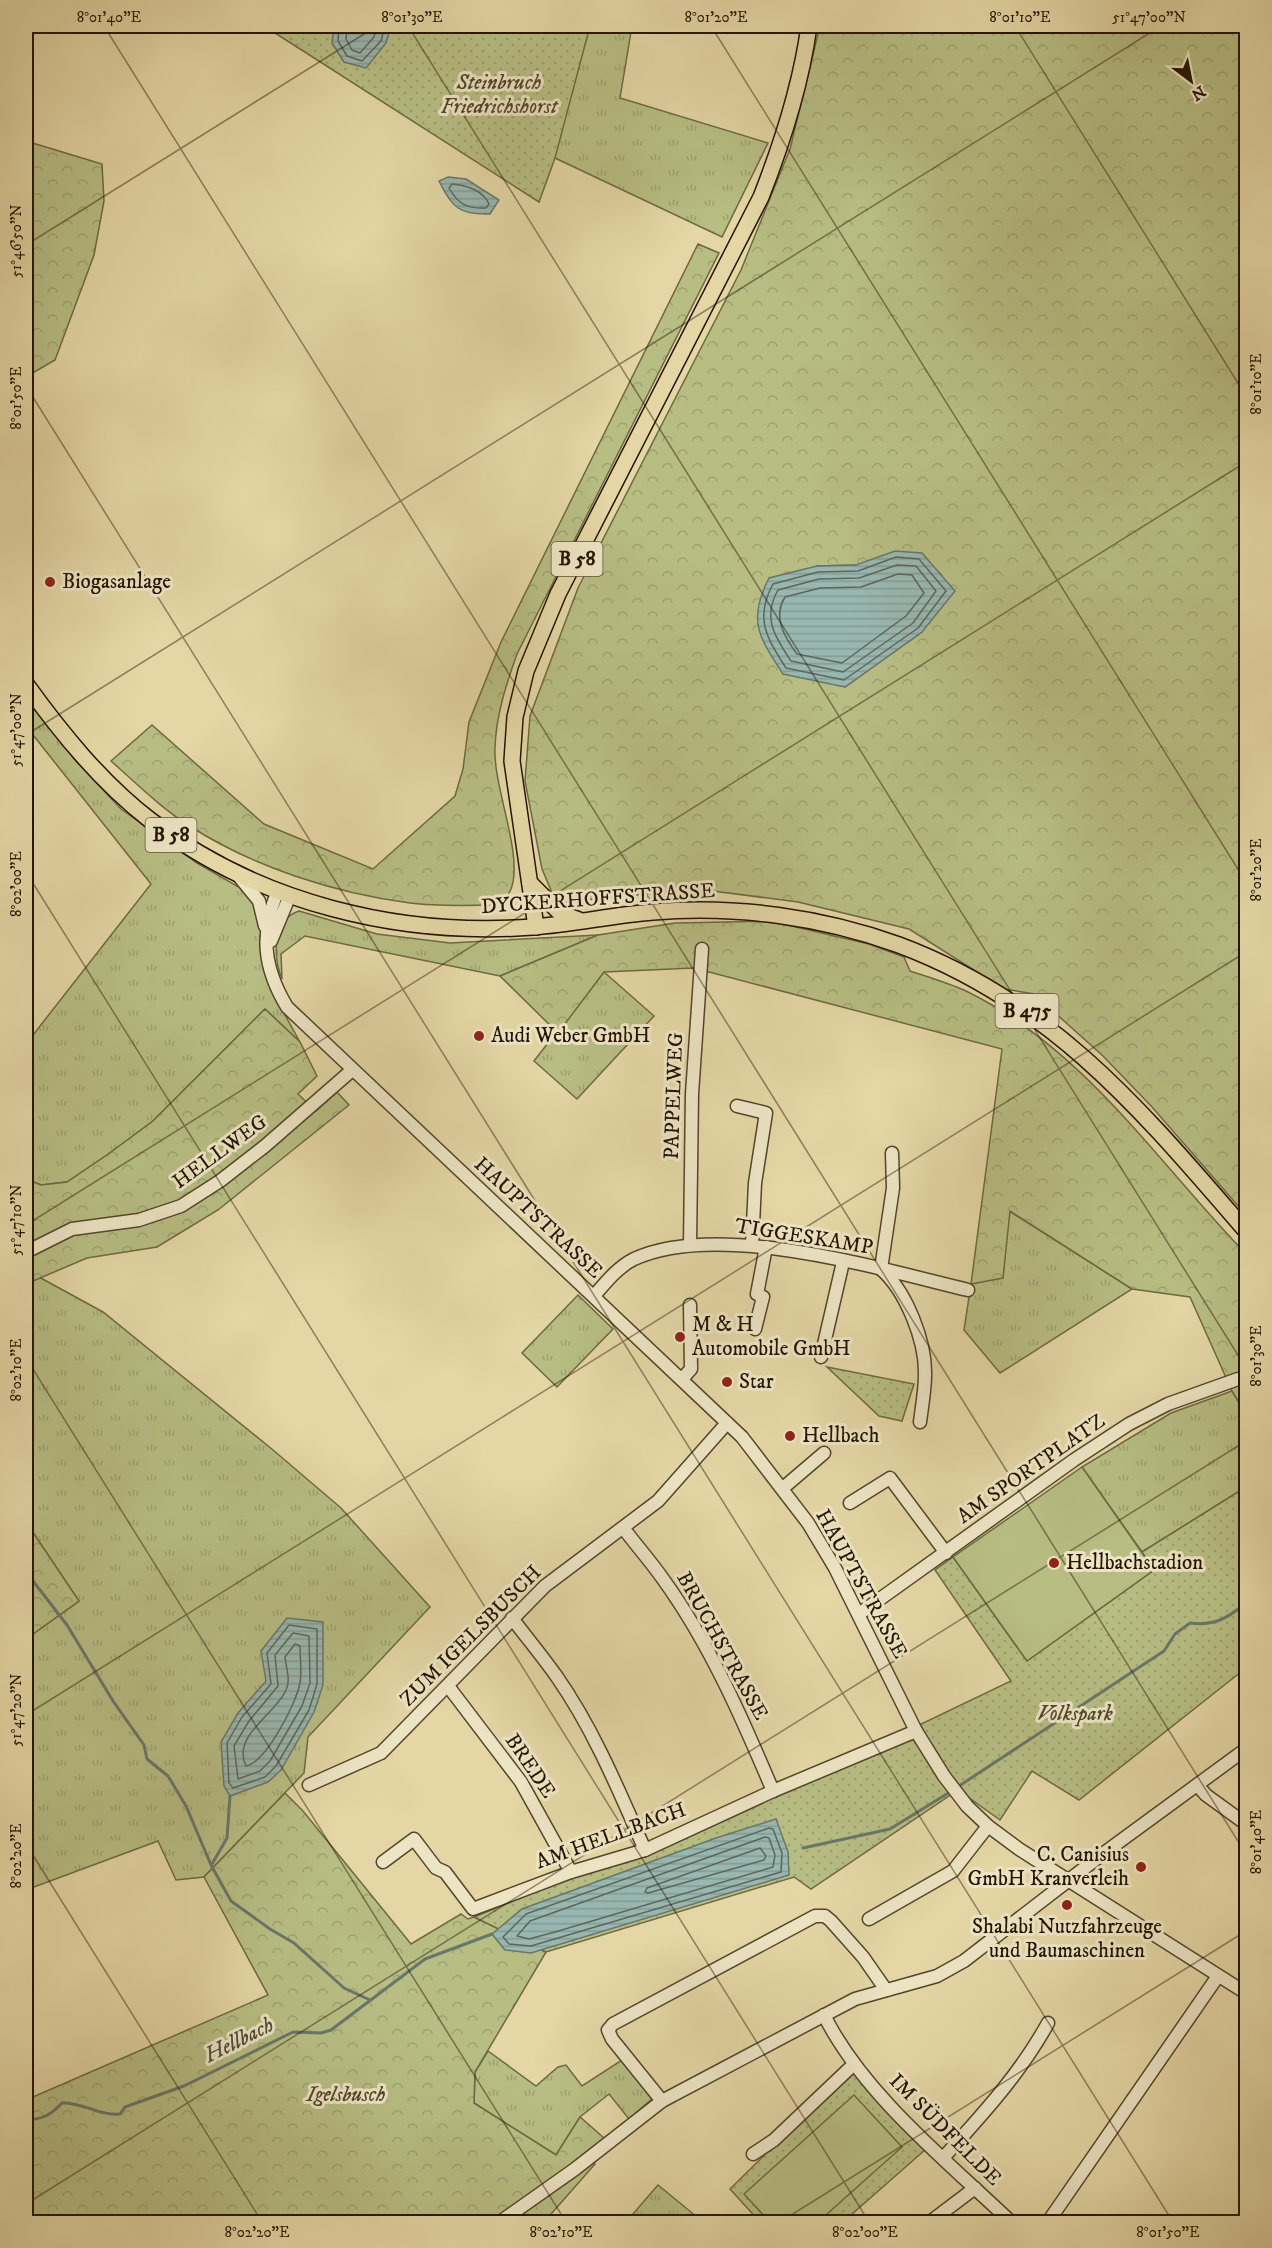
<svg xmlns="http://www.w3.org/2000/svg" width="1272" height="2248" viewBox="0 0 1272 2248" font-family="'IM FELL DW Pica',serif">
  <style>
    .grass { fill: url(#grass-tufts); stroke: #6d6942; stroke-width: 1.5 }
    .forest { fill: url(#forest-crowns); stroke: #6d6942; stroke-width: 1.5; fill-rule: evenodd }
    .park { fill: url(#park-dots); stroke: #6d6942; stroke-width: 1.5 }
    .pitch { fill: #b7bd83; stroke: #6d6942; stroke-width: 1.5 }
    .water { fill: url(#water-rules); stroke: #69766a; stroke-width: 1.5 }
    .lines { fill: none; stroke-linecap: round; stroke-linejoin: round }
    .shore { stroke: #5e6658; stroke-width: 1.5 }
    .stream { stroke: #69766a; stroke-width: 3 }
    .minor-casing { stroke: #53452a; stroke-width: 15 }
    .major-casing { stroke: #231501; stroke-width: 18 }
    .minor { stroke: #ede4c4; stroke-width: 12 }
    .major { stroke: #e4d6a5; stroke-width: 15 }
    .ticks { fill: none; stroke: #231501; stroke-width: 1.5; stroke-opacity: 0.45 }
    .poi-dot { fill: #8f2418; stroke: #ede4c4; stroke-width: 2 }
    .labels { text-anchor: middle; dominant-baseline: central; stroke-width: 6; stroke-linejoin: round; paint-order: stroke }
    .shield { fill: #ede4c4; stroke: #60533c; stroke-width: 1.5 }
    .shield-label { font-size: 20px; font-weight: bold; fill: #231501 }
    .park-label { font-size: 21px; font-style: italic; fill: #4f4728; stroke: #ede4c4 }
    .poi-label { font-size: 21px; fill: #231501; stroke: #ede4c4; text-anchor: start }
    .street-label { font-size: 21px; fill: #231501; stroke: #ede4c4 }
    .water-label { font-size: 22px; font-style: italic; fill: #4c4e3e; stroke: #ede4c4 }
    .neatline { fill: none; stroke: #231501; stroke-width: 2 }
    .ticks-label { font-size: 15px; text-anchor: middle; fill: #231501 }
  </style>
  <defs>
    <pattern id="grass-tufts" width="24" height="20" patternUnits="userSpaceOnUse" patternTransform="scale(1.5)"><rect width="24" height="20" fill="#b7bd83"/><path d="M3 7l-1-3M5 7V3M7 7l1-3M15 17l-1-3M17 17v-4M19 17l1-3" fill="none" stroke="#9da26f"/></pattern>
    <pattern id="forest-crowns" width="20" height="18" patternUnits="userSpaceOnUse" patternTransform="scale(1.5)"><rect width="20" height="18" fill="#b7bd83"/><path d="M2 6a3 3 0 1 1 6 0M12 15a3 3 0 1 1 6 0" fill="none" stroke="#9da26f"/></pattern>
    <pattern id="park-dots" width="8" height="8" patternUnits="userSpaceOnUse" patternTransform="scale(1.5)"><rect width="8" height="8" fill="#b7bd83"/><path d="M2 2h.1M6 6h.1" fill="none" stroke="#9da26f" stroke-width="1.8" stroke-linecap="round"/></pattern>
    <pattern id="water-rules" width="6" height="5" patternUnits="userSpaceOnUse" patternTransform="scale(1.5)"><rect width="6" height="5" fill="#98b7b0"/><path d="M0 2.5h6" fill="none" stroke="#839c96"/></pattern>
  </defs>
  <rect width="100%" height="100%" fill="#e4d6a5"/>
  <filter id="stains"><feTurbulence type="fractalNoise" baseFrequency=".00333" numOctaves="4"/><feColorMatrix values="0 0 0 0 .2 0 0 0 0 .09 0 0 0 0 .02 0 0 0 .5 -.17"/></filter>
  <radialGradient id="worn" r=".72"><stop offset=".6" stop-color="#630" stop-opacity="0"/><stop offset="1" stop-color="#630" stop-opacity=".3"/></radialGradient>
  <!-- grass -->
  <g class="grass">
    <polygon points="412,26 632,26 620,98 768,143 722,237 555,158"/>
    <polygon points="26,698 76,761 121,809 197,863 244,890 255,904 261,926 270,988 300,1042 265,1009 153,1121 107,1155 67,1182 41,1185 26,1179 26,1044 151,884 26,726"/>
    <path d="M299,911L377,934L450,943L598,935L500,976L305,936L281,954L282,979C273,957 272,920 299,911Z"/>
    <polygon points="604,972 654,1016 577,1099 534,1061"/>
    <polygon points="1009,1211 1132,1289 1000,1373 964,1330 971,1284 1003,1277"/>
    <polygon points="39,1277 103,1312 273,1450 341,1508 430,1607 308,1737 304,1773 204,1877 176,1880 158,1841 26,1890 26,1639 79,1601 26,1522 26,1284"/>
    <polygon points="578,1295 613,1329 557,1387 522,1353"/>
    <polygon points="1232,1391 1246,1414 1246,1487 1142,1552 1082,1467 1171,1413"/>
    <polygon points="488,2051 536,2086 558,2067 566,2065 582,2086 622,2060 654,2097 629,2119 609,2094 580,2117 556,2155 474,2103 475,2072"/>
    <polygon points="658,2185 703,2222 626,2222"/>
  </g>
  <!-- forest -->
  <g class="forest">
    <path d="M820,26H1246V1215L1152,1107L1103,1056L1034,994L1004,989L909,929L798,902L697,889L565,902L553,895L542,869L525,781L530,716L578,588L741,270L790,149ZM856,565L922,632L845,687L817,566Z"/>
    <polygon points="26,141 102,164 104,201 94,255 55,360 26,377"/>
    <path d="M698,244L719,253L517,654C506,685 496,715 495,748C493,788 524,855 511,889C509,894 504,900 501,905C472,905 440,907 410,903C334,893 253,867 188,825C160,807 136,783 111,761L152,725L264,824L373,869L455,796L463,769L469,722L501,642Z"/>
    <path d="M770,921L869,944L904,957L910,971C928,977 948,983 966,991C1085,1049 1157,1162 1246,1254V1414L1232,1391L1190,1297L1132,1289L1010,1211L1003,1278L971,1284L1002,1049L694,968L604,972L558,1033L500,976L598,935L675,923Z"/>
    <polygon points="265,1009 300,1042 317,1076 298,1094 316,1111 337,1092 349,1105 218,1210 157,1247 87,1258 26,1284 26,1179 41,1185 67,1182 107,1155 153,1121"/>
    <polygon points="26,1522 79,1601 26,1639"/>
    <polygon points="285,1793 303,1811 411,1944 461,1914 468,1919 474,1917 546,1952 475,2072 474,2103 556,2155 580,2117 604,2138 586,2156 595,2164 544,2222 26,2222 26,2100 268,1995 204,1877"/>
  </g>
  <!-- park -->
  <g class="park">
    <polygon points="264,26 590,26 555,158 539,202"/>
    <polygon points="827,1367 914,1384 902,1421 879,1416"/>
    <polygon points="1246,1487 1246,1668 1079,1800 1032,1771 1000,1820 958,1790 811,1889 794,1877 546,1952 474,1917 767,1798 1011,1681 935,1570 953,1557 1027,1661 1154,1570 1142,1552"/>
    <polygon points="852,2069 926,2149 843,2222 760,2222 730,2189"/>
  </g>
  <!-- pitch -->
  <g class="pitch">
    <polygon points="1082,1467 1154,1570 1027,1661 953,1557"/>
    <polygon points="854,2095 902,2147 818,2222 770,2222 744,2194"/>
  </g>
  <!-- water -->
  <g class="water">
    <polygon points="334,26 391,26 386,43 366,68 344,62 332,43"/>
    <path d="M448,177L466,179L499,200L490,214C460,215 452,208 439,181Z"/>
    <path d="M895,551L922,553L955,591L922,632L845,687L783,674C759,637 747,621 769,578L817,566L856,565Z"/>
    <polygon points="287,1618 323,1622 323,1685 314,1712 281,1770 268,1782 230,1796 224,1786 221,1742 238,1713 266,1681 261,1651"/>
    <polygon points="776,1819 788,1852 789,1875 531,1953 505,1950 492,1934 522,1909 716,1838"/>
  </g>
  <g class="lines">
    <!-- shore -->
    <g class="shore">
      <polyline points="339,26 338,41 347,56 362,61 381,41 385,26"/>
      <polyline points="347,26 346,39 352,50 360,53 374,37 377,26"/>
      <path d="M452,184C466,185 484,191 489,204L486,208C467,209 458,204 449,188Z"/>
      <path d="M896,557L919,559L946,591L918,628L844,680L786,668C767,638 754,619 773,584L818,572L858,571Z"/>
      <path d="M897,565L916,566L936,591L913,623L843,672L791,661C775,637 762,618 778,590L819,579L859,578Z"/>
      <path d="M898,574L912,575L924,593L906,616L842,663L797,654C785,638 772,617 785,597L820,588L861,587Z"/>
      <polygon points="289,1625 317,1629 317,1684 309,1710 276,1766 265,1777 233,1788 229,1783 227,1743 242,1717 271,1684 267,1653"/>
      <polygon points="293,1633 309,1636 310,1683 302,1706 270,1761 260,1771 238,1779 234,1746 249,1721 278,1686 275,1655"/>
      <path d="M295,1644L300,1646C300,1658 302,1672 300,1683C296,1704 266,1762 246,1766C231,1736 276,1714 286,1690C291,1680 286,1668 285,1657Z"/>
      <polygon points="769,1828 773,1829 782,1853 781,1872 531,1946 509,1944 503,1937 526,1914"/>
      <polygon points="765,1837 769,1838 775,1855 773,1867 555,1932 529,1939 517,1936 530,1921"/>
      <polygon points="760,1848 766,1856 764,1860 648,1893 645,1892 647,1888"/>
    </g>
    <!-- stream -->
    <g class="stream">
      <polyline points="26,1572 67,1625 113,1701 144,1745 147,1759 168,1776 186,1806 211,1865 231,1901 270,1929 294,1943 344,1988 370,2000"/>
      <path d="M956,1788L1164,1651L1175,1634L1190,1623C1214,1626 1226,1619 1245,1604L1246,1554"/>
      <polyline points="803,1848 890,1829 950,1792"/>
      <polyline points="212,1864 227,1838 230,1796"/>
      <path d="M26,2120C42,2119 50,2116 62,2103C83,2102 99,2116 120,2114L125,2107L184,2086L293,2032L321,2033L331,2030L425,1959L492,1934"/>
    </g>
    <defs>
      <g id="minor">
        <polyline points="237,874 259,901 265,926"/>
        <path d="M278,890C260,934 263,967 287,1007L742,1437L808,1523L835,1568L916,1731L944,1776L967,1806L988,1826L1019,1849L1246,1993"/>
        <polyline points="271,941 290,895"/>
        <polyline points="737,1106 766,1113 755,1183 752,1245"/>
        <path d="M892,1153L893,1188L881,1269C906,1291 926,1341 925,1375C925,1390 922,1406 920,1422"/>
        <polyline points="690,1244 692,1094 702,949"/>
        <polyline points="26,1252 72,1229 139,1220 181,1206 220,1181 265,1146 351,1071"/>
        <path d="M594,1296C606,1282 618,1267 634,1259C718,1220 880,1269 968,1290"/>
        <polyline points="755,1329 763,1297 757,1294 766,1247"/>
        <polyline points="821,1357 843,1262"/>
        <polyline points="682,1379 691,1369 690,1305"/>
        <polyline points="783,1488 824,1453"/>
        <polyline points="850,1503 890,1478 946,1553"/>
        <path d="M624,1529C637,1546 651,1562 663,1579C710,1644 742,1718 773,1791"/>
        <polyline points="859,1614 1074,1460 1129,1424 1168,1404 1238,1379"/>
        <path d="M512,1618C527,1638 543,1657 557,1677C594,1730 619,1791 645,1850"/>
        <polyline points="448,1686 521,1782 571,1872"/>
        <polyline points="309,1785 381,1753 545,1586 658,1501 727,1423"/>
        <polyline points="1198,1786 1206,1795 1246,1824"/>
        <polyline points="383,1862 414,1839 436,1868 445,1872 473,1909 571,1872 645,1850 773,1791 916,1731"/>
        <polyline points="869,1919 953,1871 988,1826"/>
        <path d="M824,2015C863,2094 948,2162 1011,2222"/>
        <polyline points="662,2101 612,2039 608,2030 613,2024 815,1916 825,1916 831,1921 863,1957 886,1990"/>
        <polyline points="753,2154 774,2140 853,2065"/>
        <path d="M943,2158C982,2115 1020,2074 1048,2023"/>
        <polyline points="500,2222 575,2169 662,2101 855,1999 937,1976 964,1961 1104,1853 1246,1749"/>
        <polyline points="930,2222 975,2188"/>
        <polyline points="1048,2222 1218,1976"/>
      </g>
      <g id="major">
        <path d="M26,684C62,734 102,783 150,820C258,903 399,937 533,927C574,924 613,915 653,912C735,905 822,917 899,945C1054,1003 1142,1111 1246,1231"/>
        <polyline points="530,883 560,913 579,920"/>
        <path d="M536,927L512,761L515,717L526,671L558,594L761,197C783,141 801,85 809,26"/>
      </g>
    </defs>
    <!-- minor casing -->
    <use href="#minor" class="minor-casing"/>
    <!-- major casing -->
    <use href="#major" class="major-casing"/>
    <!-- minor -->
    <use href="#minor" class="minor"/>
    <!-- major -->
    <use href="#major" class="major"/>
  </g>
  <!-- ticks -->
  <path class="ticks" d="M104,26L1246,1854M408,26L1246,1368M711,26L1246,882M1015,26L1246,396M26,245L377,26M26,386L1173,2222M26,735L1161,26M26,872L869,2222M26,1225L1246,462M26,1358L566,2222M26,1715L1246,952M26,1844L262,2222M26,2204L1246,1441M780,2222L1246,1931"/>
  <!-- markers -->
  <g class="poi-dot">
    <circle cx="50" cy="582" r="6"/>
    <circle cx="479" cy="1036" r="6"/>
    <circle cx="680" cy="1337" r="6"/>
    <circle cx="727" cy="1382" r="6"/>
    <circle cx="790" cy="1436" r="6"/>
    <circle cx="1054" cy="1563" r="6"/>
    <circle cx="1141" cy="1867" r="6"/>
    <circle cx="1067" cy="1905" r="6"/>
  </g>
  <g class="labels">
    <!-- shield labels -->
    <g class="shield">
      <rect x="551.5" y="542" width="51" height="34" rx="4.5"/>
      <rect x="145.5" y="818" width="51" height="34" rx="4.5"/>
      <rect x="995.5" y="994" width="63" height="34" rx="4.5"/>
    </g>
    <g class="shield-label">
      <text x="577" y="559">B 58</text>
      <text x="171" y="835">B 58</text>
      <text x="1027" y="1011">B 475</text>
    </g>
    <!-- park labels -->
    <g class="park-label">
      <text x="499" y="83">Steinbruch<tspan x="499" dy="24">Friedrichshorst</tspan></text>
      <text x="1075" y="1714">Volkspark</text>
      <text x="346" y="2095">Igelsbusch</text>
    </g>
    <!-- poi labels -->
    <g class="poi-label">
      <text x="62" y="582">Biogasanlage</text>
      <text x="491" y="1036">Audi Weber GmbH</text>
      <text x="692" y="1325">M &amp; H<tspan x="692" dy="24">Automobile GmbH</tspan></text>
      <text x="739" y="1382">Star</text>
      <text x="802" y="1436">Hellbach</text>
      <text x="1066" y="1563">Hellbachstadion</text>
      <text x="1129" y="1855" text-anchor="end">C. Canisius<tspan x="1129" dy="24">GmbH Kranverleih</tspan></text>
      <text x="1067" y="1927" text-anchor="middle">Shalabi Nutzfahrzeuge<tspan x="1067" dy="24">und Baumaschinen</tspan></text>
    </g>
    <!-- street labels -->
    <g class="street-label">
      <text transform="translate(598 899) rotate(-4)">DYCKERHOFFSTRASSE</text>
      <text transform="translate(674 1096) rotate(-88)">PAPPELWEG</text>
      <text transform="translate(220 1152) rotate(-36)">HELLWEG</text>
      <text transform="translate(538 1218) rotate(43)">HAUPTSTRASSE</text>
      <text transform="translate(804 1237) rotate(9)">TIGGESKAMP</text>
      <text transform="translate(1031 1469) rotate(-35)">AM SPORTPLATZ</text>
      <text transform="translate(861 1584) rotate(61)">HAUPTSTRASSE</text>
      <text transform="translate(471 1636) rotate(-45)">ZUM IGELSBUSCH</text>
      <text transform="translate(722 1646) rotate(61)">BRUCHSTRASSE</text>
      <text transform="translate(530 1766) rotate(56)">BREDE</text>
      <text transform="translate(611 1836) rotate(-20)">AM HELLBACH</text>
      <text transform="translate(945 2130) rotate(45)">IM SÜDFELDE</text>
    </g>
    <!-- water labels -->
    <g class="water-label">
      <text transform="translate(239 2040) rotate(-27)">Hellbach</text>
    </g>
  </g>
  <!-- margin -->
  <rect width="1272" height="2248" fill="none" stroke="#e4d6a5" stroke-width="66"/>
  <!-- north arrow -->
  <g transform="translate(1191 81) rotate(148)" stroke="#ede4c4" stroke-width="4.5" paint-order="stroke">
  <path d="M0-4.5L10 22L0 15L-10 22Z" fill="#231501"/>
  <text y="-9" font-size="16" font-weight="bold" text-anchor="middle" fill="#231501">N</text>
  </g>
  <rect x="33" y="33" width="1206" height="2182" class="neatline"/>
  <g class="ticks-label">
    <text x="109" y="22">8°01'40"E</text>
    <text x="412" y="22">8°01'30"E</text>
    <text x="716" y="22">8°01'20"E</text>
    <text x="1020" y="22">8°01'10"E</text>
    <text x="1149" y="22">51°47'00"N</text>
    <text transform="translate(16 241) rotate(-90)" y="5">51°46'50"N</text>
    <text transform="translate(1256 384) rotate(-90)" y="5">8°01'10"E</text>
    <text transform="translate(16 398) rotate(-90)" y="5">8°01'50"E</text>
    <text transform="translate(16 730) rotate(-90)" y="5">51°47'00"N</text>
    <text transform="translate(1256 870) rotate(-90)" y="5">8°01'20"E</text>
    <text transform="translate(16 884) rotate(-90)" y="5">8°02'00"E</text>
    <text transform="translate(16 1220) rotate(-90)" y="5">51°47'10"N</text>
    <text transform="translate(1256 1356) rotate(-90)" y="5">8°01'30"E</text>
    <text transform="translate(16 1370) rotate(-90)" y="5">8°02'10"E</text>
    <text transform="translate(16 1710) rotate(-90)" y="5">51°47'20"N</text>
    <text transform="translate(1256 1842) rotate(-90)" y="5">8°01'40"E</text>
    <text transform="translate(16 1856) rotate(-90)" y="5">8°02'20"E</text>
    <text x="257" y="2237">8°02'20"E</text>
    <text x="561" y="2237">8°02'10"E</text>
    <text x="865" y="2237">8°02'00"E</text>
    <text x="1168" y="2237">8°01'50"E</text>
  </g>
  <rect width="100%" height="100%" filter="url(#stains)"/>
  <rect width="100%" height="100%" fill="url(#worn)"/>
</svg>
